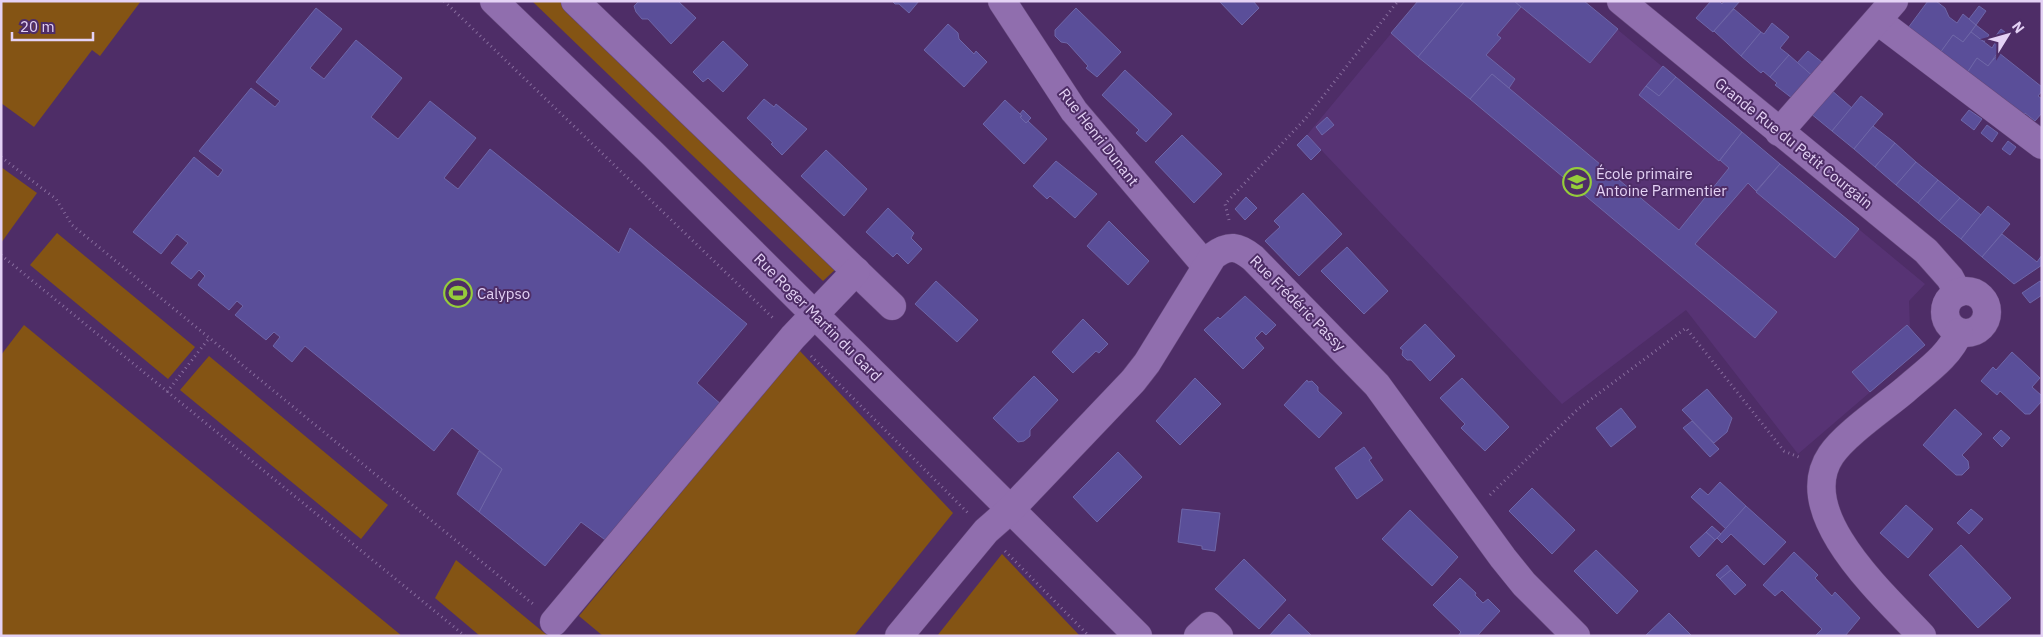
<svg xmlns="http://www.w3.org/2000/svg" width="2043" height="637" viewBox="0 0 2043 637" font-family="'IBM Plex Sans',sans-serif">
  <style>
    .built { fill: #573374 }
    .green { fill: #845414 }
    .building { fill: #5a4e99; stroke: #6e66a8 }
    .lines { fill: none; stroke-linecap: round; stroke-linejoin: round }
    .minor-casing { stroke: #65487b; stroke-width: 29 }
    .path { stroke: #886d9e; stroke-width: 3; stroke-dasharray: 1 4; stroke-linecap: butt }
    .minor { stroke: #906eae; stroke-width: 28 }
    .labels { text-anchor: middle; dominant-baseline: central; stroke-width: 4; stroke-linejoin: round; paint-order: stroke }
    .street-label { font-size: 15px; fill: #e4d2f5; stroke: #4e2d67 }
    .poi-label { font-size: 15px; fill: #e4d2f5; stroke: #4e2d67; text-anchor: start }
  </style>
  <rect width="100%" height="100%" fill="#4e2d67"/>
  <!-- built -->
  <polygon class="built" points="1418,1 1583,1 1925,284 1909,301 1910,328 1925,345 1798,454 1686,310 1562,404 1307,135"/>
  <!-- green -->
  <g class="green">
    <polygon points="1,1 141,1 100,56 92,50 34,127 1,103"/>
    <polygon points="532,1 564,1 839,266 823,281"/>
    <polygon points="1,167 37,193 1,243"/>
    <polygon points="57,233 195,347 168,379 30,265"/>
    <polygon points="24,325 402,636 1,636 1,355"/>
    <polygon points="799,350 953,513 854,636 603,636 579,616"/>
    <polygon points="209,356 388,505 361,539 180,390"/>
    <polygon points="1002,554 1080,636 937,636"/>
    <polygon points="456,560 548,636 480,636 435,598"/>
  </g>
  <!-- building -->
  <g class="building">
    <polygon points="639,1 678,1 696,18 671,44 648,19 642,19 636,12 634,6"/>
    <polygon points="892,1 919,1 909,13 899,4 895,4"/>
    <polygon points="1219,1 1253,1 1259,8 1242,25"/>
    <polygon points="1418,1 1465,1 1418,57 1391,33"/>
    <polygon points="1465,1 1514,1 1521,7 1497,35 1501,38 1486,55 1515,79 1509,88 1492,74 1470,99 1418,57"/>
    <polygon points="1514,1 1584,1 1618,29 1590,63"/>
    <polygon points="1711,1 1719,1 1722,4 1724,1 1740,1 1713,32 1696,18"/>
    <polygon points="1928,1 1936,1 1945,8 1949,17 1957,23 1963,14 1976,25 1963,42 1953,35 1940,53 1908,28"/>
    <polygon points="1979,6 1986,11 1976,25 1969,19"/>
    <polygon points="316,8 342,29 310,68 324,79 356,40 402,78 371,117 398,139 430,101 476,138 444,178 458,189 490,149 619,253 630,228 747,324 697,383 723,406 608,542 581,522 545,566 479,512 502,469 452,428 434,451 305,346 292,362 273,346 280,337 274,332 266,340 235,315 243,306 237,301 229,310 198,285 205,276 199,270 191,279 171,263 188,243 177,234 161,254 133,232 194,157 218,177 223,170 199,151 251,88 275,107 280,101 256,82"/>
    <polygon points="1076,8 1121,52 1097,77 1086,68 1088,66 1070,46 1067,43 1061,42 1055,36 1055,30"/>
    <polygon points="1734,9 1761,32 1741,56 1714,31"/>
    <polygon points="1772,23 1789,37 1780,48 1789,55 1770,77 1763,71 1761,73 1741,56 1761,32 1764,34"/>
    <polygon points="948,24 958,33 959,39 974,54 976,51 987,62 964,87 924,50"/>
    <polygon points="1976,25 1989,35 1984,42 1971,32"/>
    <polygon points="2001,29 2010,36 1988,66 1977,58 1967,73 1940,53 1953,35 1963,42 1971,32 1992,48 1995,43 1992,41"/>
    <polygon points="723,41 748,65 723,92 708,78 703,82 693,72"/>
    <polygon points="1808,51 1827,66 1816,79 1797,63"/>
    <polygon points="1999,53 2042,87 2042,91 2038,96 2042,99 2042,113 2035,121 2025,113 2023,116 1967,73 1977,58 1988,66"/>
    <polygon points="1789,55 1816,79 1797,102 1775,85 1777,83 1770,77"/>
    <polygon points="1663,66 1676,77 1659,96 1646,86"/>
    <polygon points="1125,70 1172,114 1146,142 1136,133 1139,130 1102,95"/>
    <polygon points="1492,74 1679,230 1729,168 1720,160 1742,132 1780,164 1756,191 1748,183 1695,244 1777,312 1755,338 1470,99"/>
    <polygon points="1676,77 1742,132 1719,161 1639,95 1646,86 1659,96"/>
    <polygon points="1830,89 1852,108 1832,131 1810,113"/>
    <polygon points="1861,96 1883,114 1854,149 1832,131"/>
    <polygon points="764,99 774,107 776,104 807,129 782,155 771,144 773,143 747,118"/>
    <polygon points="1005,100 1020,114 1022,116 1020,117 1026,123 1028,121 1047,139 1024,164 983,124"/>
    <polygon points="1023,110 1031,118 1026,123 1020,117 1022,116 1020,114"/>
    <polygon points="1969,110 1982,119 1974,130 1961,120"/>
    <polygon points="1327,117 1334,125 1322,135 1316,127"/>
    <polygon points="1987,125 1998,133 1992,142 1981,133"/>
    <polygon points="1873,126 1895,143 1875,167 1854,149"/>
    <polygon points="1182,135 1222,174 1194,203 1155,162"/>
    <polygon points="1307,135 1321,150 1311,160 1297,145"/>
    <polygon points="2008,141 2016,147 2010,155 2002,149"/>
    <polygon points="1895,143 1916,162 1896,185 1875,167"/>
    <polygon points="826,150 867,189 844,216 801,176"/>
    <polygon points="1056,161 1097,194 1075,218 1050,196 1047,199 1033,186"/>
    <polygon points="1916,162 1938,180 1918,203 1896,185"/>
    <polygon points="1780,164 1859,229 1835,258 1756,192"/>
    <polygon points="1938,180 1960,198 1939,221 1918,203"/>
    <polygon points="1303,193 1342,234 1299,276 1265,241 1280,227 1274,221"/>
    <polygon points="1246,197 1257,208 1245,220 1235,209"/>
    <polygon points="1960,198 1981,215 1961,239 1939,221"/>
    <polygon points="1988,206 2010,224 1982,257 1961,239"/>
    <polygon points="888,208 914,233 911,238 922,249 908,264 897,253 893,257 866,232"/>
    <polygon points="1109,221 1149,261 1128,285 1087,246"/>
    <polygon points="2002,234 2037,262 2042,255 2042,265 2014,284 1982,257"/>
    <polygon points="1347,247 1388,291 1364,314 1321,271"/>
    <polygon points="936,281 978,320 957,342 915,304"/>
    <polygon points="2040,281 2042,284 2042,295 2030,303 2022,293"/>
    <polygon points="1245,296 1276,325 1266,335 1262,331 1255,338 1264,348 1243,369 1204,330 1218,317 1220,319"/>
    <polygon points="1083,319 1108,344 1099,353 1096,351 1073,373 1052,352"/>
    <polygon points="1425,324 1455,356 1430,381 1411,360 1407,360 1402,355 1403,350 1400,348"/>
    <polygon points="1907,325 1925,345 1870,392 1852,372"/>
    <polygon points="2012,352 2040,378 2032,387 2042,396 2042,401 2030,414 2025,414 2000,391 1997,395 1981,381 1993,367 1996,370"/>
    <polygon points="1034,376 1058,400 1030,430 1030,436 1024,441 1018,442 993,418"/>
    <polygon points="1195,378 1221,404 1180,445 1156,421"/>
    <polygon points="1462,378 1509,427 1485,451 1461,428 1465,424 1440,398"/>
    <polygon points="1307,380 1308,382 1312,381 1318,387 1318,391 1342,413 1319,438 1284,405"/>
    <polygon points="1707,389 1732,418 1727,432 1714,443 1682,410"/>
    <polygon points="1621,408 1636,427 1611,447 1596,428"/>
    <polygon points="1955,409 1982,434 1962,455 1968,461 1969,468 1962,475 1956,475 1923,445"/>
    <polygon points="1692,421 1719,449 1710,457 1683,428"/>
    <polygon points="2001,430 2010,438 2002,447 1993,438"/>
    <polygon points="1364,447 1372,458 1369,460 1383,480 1357,499 1335,468"/>
    <polygon points="479,451 502,469 479,512 457,494"/>
    <polygon points="1118,452 1142,477 1097,522 1073,497"/>
    <polygon points="1720,482 1746,506 1726,529 1691,497 1700,488 1708,495"/>
    <polygon points="1532,488 1575,530 1552,554 1509,511"/>
    <polygon points="1906,505 1933,529 1908,558 1880,533"/>
    <polygon points="1746,506 1786,542 1764,565 1731,534 1722,543 1717,538"/>
    <polygon points="1182,509 1220,513 1215,551 1202,549 1202,546 1178,542"/>
    <polygon points="1971,509 1983,519 1969,534 1957,523"/>
    <polygon points="1410,510 1458,557 1432,586 1382,539"/>
    <polygon points="1712,526 1721,534 1715,540 1706,532"/>
    <polygon points="1706,532 1715,540 1699,557 1690,547"/>
    <polygon points="1961,545 2011,598 1978,628 1929,575"/>
    <polygon points="1596,550 1638,591 1617,614 1574,571"/>
    <polygon points="1794,552 1818,575 1815,578 1832,596 1835,592 1860,618 1845,636 1815,636 1822,629 1782,590 1775,596 1763,585"/>
    <polygon points="1244,559 1286,600 1259,629 1215,589"/>
    <polygon points="1727,565 1731,570 1720,579 1716,575"/>
    <polygon points="1731,570 1746,585 1735,595 1720,579"/>
    <polygon points="1460,578 1476,593 1475,595 1483,603 1488,599 1500,611 1477,636 1458,636 1461,632 1433,605"/>
    <polygon points="1669,613 1692,636 1645,636"/>
    <polygon points="1289,614 1312,636 1269,636"/>
  </g>
  <g class="lines">
    <defs>
      <g id="minor">
        <polyline points="494,1 653,154 1138,636"/>
        <polyline points="575,1 892,306"/>
        <polyline points="1002,1 1074,111 1206,266"/>
        <polyline points="1621,1 1926,251 1950,278 1958,293"/>
        <polyline points="1878,21 2042,145"/>
        <polyline points="1779,132 1894,1"/>
        <circle cx="1966" cy="312" r="21"/>
        <polyline points="554,622 793,337 856,271"/>
        <path d="M899,636L986,531L1011,509L1133,381L1147,363L1213,256C1229,244 1238,246 1253,258L1377,385L1503,558L1524,584L1576,636"/>
        <polyline points="1198,636 1209,626 1219,636"/>
        <path d="M1922,636C1886,597 1791,514 1831,455C1845,434 1885,407 1905,390C1924,373 1950,356 1959,332"/>
      </g>
    </defs>
    <!-- minor casing -->
    <use href="#minor" class="minor-casing"/>
    <!-- path -->
    <g class="path">
      <polyline points="444,1 773,318"/>
      <polyline points="1,157 56,199 72,225 533,604"/>
      <polyline points="1229,220 1225,204 1306,118 1398,1"/>
      <polyline points="1,255 465,636"/>
      <polyline points="811,356 968,513"/>
      <polyline points="167,392 210,337"/>
      <polyline points="1490,495 1578,409 1686,328 1784,451 1801,458"/>
      <polyline points="1005,551 1089,636"/>
    </g>
    <!-- minor -->
    <use href="#minor" class="minor"/>
  </g>
  <!-- icons -->
  <defs>
    <symbol id="school-ring" viewBox="-11 -11 22 22"><circle r="9.5" fill="#4e2d67" stroke="#95cc3b" stroke-width="1.5"/><path d="M0-5L7-2L0 1L-7-2ZM-4 1L0 2.5L4 1V4Q0 6-4 4Z" fill="#95cc3b"/></symbol>
    <symbol id="stadium-ring" viewBox="-11 -11 22 22"><circle r="9.5" fill="#4e2d67" stroke="#95cc3b" stroke-width="1.5"/><path d="M0-5a6.5 5 0 1 0 0 10a6.5 5 0 1 0 0-10ZM-3.5-1.8h7v3.6h-7Z" fill="#95cc3b"/></symbol>
  </defs>
  <g fill-rule="evenodd">
    <use href="#school-ring" x="1561" y="166" width="32" height="32"/>
    <use href="#stadium-ring" x="442" y="277" width="32" height="32"/>
  </g>
  <g class="labels">
    <!-- street labels -->
    <g class="street-label">
      <text transform="translate(1099 137) rotate(52)">Rue Henri Dunant</text>
      <text transform="translate(1794 143) rotate(39)">Grande Rue du Petit Courgain</text>
      <text transform="translate(1298 303) rotate(45)">Rue Frédéric Passy</text>
      <text transform="translate(818 317) rotate(45)">Rue Roger Martin du Gard</text>
    </g>
    <!-- poi labels -->
    <g class="poi-label">
      <text x="1596" y="173">École primaire<tspan x="1596" dy="17">Antoine Parmentier</tspan></text>
      <text x="477" y="293">Calypso</text>
    </g>
  </g>
  <!-- border -->
  <rect width="2043" height="637" fill="none" stroke="#e4d2f5" stroke-width="5"/>
  <!-- north arrow -->
  <g transform="translate(2008 35) rotate(53)" stroke="#4e2d67" stroke-width="4" paint-order="stroke">
  <path d="M0-4L9 19L0 12L-9 19Z" fill="#e4d2f5"/>
  <text y="-8" font-size="14" font-weight="bold" text-anchor="middle" fill="#e4d2f5">N</text>
  </g>
  <!-- scale -->
  <path d="M12 32v8h81v-8" fill="none" stroke="#e4d2f5" stroke-width="2.5"/>
  <text x="20" y="32" font-size="15" fill="#e4d2f5" stroke="#4e2d67" stroke-width="4" paint-order="stroke">20 m</text>
</svg>
